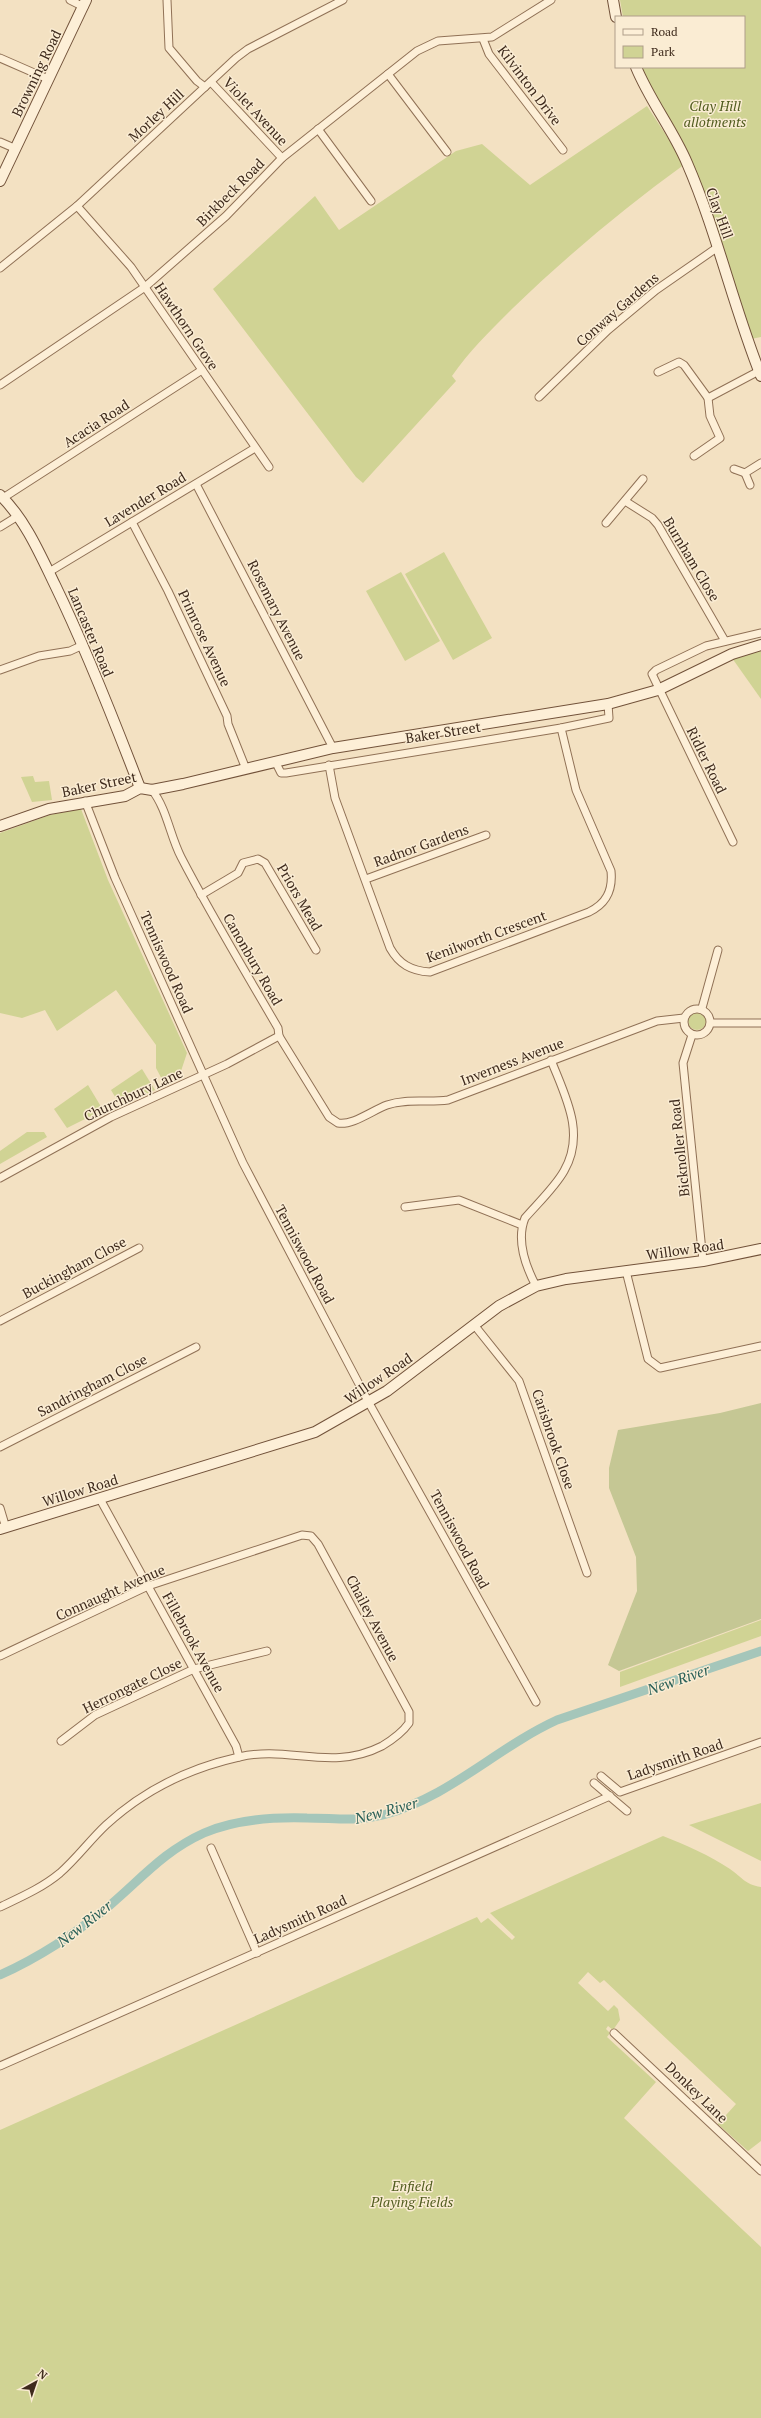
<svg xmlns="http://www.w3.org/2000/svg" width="761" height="2418" viewBox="0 0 761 2418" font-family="'PT Serif',serif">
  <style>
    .green { fill: #d0d394 }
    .cemetery { fill: #c5c794 }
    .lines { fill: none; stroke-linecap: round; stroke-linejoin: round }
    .canal { stroke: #a5c6ba; stroke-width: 9 }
    .street-casing { stroke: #907156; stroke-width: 9 }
    .secondary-casing { stroke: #72523a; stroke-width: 12 }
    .street { stroke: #fdefd7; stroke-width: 7 }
    .secondary { stroke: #fdefd7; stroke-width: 10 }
    .labels { text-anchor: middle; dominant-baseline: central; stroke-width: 3; stroke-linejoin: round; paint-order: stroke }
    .street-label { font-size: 14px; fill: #3e2a1c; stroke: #faecd3 }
    .park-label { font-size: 14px; font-style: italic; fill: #525d20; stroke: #faecd3 }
    .water-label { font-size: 15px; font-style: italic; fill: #2a6058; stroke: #faecd3 }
  </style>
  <rect width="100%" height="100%" fill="#f3e1c2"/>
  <!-- green -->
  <g class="green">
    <polygon points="620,0 761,0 761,337 751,339 725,254 642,67 744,67 744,17 623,17"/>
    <path d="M647,106L685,164C624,208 567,256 513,308C491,330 470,350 452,376L456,381L363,483L356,477L213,289L315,196L339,230L456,151L482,144L530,185Z"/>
    <polygon points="444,552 492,638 453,660 405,574"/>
    <polygon points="401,572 440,641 405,661 366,591"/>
    <polygon points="761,648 761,699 732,658"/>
    <polygon points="33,776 35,782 49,781 52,800 32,802 21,777"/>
    <polygon points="81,809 108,880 187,1053 179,1077 165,1085 156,1068 156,1045 116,990 57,1031 45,1010 22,1018 0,1013 0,833 50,815"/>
    <circle cx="697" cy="1021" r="9"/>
    <polygon points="142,1069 155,1090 120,1105 111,1090"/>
    <polygon points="88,1085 103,1110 67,1128 54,1109"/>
    <polygon points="27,1132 44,1132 47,1137 0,1164 0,1151"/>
    <polygon points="761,1620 761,1636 620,1687 620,1672"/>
    <polygon points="761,1803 761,1861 689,1825"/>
    <path d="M663,1836C686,1845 709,1855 730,1869C743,1878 744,1884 761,1887V2141L748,2151L719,2125H717L736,2104L604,1980L600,1983L588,1972L578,1983L608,2011L614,2005L618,2009L620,2020L613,2030L608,2026L606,2029L610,2033L607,2037L656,2082L624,2118L761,2247V2418H0V2130L477,1917L481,1923L488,1918L512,1940L515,1937L490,1913Z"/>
  </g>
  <!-- cemetery -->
  <polygon class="cemetery" points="761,1403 761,1619 619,1671 608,1665 637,1591 636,1557 609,1488 609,1468 618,1430 720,1413"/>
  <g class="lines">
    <!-- canal -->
    <path class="canal" d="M0,1975C40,1957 75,1934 109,1906C142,1878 164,1851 204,1833C236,1819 274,1817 307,1818C335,1818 356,1822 383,1815C450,1797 496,1748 557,1720L761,1651"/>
    <defs>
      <g id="street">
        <polyline points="70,0 84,7"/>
        <polyline points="167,0 169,48 197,81 205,87"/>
        <polyline points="483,39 489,54 563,150"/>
        <polyline points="0,58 48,79"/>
        <polyline points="388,74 447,152"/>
        <polyline points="211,82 282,158"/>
        <polyline points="318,129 371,201"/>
        <polyline points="0,142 14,148"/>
        <polyline points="77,206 131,267 269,467"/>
        <polyline points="0,268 77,206 236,58 248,49 343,0"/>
        <polyline points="658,372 679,362 684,365 708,398 759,371"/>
        <polyline points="0,385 145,287 226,216 282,158 417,51 438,41 492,37 551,0"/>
        <polyline points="539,397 608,330 656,290 718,247"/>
        <polyline points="694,456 720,438 710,416 708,398"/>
        <polyline points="734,469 745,473"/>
        <polyline points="196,484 333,748"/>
        <polyline points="750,485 745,473 761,463"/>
        <polyline points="3,498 202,370"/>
        <polyline points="625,501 652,518 658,525 725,641"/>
        <polyline points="132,522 168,591 227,716 228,724 246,769"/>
        <polyline points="606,523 643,479"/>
        <polyline points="0,527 18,516"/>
        <polyline points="49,572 255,448"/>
        <polyline points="0,670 39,656 70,651 83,645"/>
        <polyline points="275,761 281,773 286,773 561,728 609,718 608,704"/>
        <path d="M329,765L335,798L390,948C399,964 411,971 430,972L589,912C606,904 613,891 611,871L576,790L561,728"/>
        <path d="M152,790C167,809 170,836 181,857C211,915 245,971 278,1028L279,1036L329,1117L338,1123C352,1126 373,1110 387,1105C407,1098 428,1103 448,1100L657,1021L684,1018"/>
        <polyline points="85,801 115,878 243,1163 369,1403 536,1702"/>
        <polyline points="733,842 652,674 656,670 706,646 761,633"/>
        <polyline points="366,879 486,835"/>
        <polyline points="201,895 238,873 243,863 258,859 265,863 316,950"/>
        <polyline points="702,1008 718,950"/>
        <circle cx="697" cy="1022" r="13"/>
        <polyline points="712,1023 761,1023"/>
        <polyline points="692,1035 683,1063 703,1261"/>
        <polyline points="0,1178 111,1117 227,1064 279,1036"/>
        <polyline points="405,1207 459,1200 522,1225"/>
        <polyline points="626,1271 648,1359 660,1368 761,1346"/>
        <path d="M536,1286C526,1267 516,1240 525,1218C538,1203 555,1187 564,1171C586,1133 565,1096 551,1060"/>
        <polyline points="0,1321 139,1248"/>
        <polyline points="475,1326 519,1381 587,1573"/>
        <polyline points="0,1447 196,1347"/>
        <polyline points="100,1499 236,1746 239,1757"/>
        <polyline points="0,1508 6,1528"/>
        <path d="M0,1656L148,1586L302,1535L311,1536L318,1544L409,1712V1723C402,1733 392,1740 382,1746C331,1772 289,1745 239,1757C190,1768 144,1790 106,1825C90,1840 77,1858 60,1873C42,1888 21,1897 0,1907"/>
        <polyline points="61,1741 95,1715 194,1669 267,1651"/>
        <polyline points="601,1776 620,1792 761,1742"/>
        <polyline points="594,1783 627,1811"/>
        <polyline points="211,1848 257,1953"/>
        <polyline points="614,2033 761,2171"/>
        <polyline points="0,2066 610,1796"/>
      </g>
      <g id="secondary">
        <polyline points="613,0 616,17"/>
        <path d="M636,67C650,101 673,130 687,163C717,232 733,306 761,376"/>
        <polyline points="0,181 86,0"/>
        <path d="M0,495C25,519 40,554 55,585C87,651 114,720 140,788"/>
        <polyline points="0,826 49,809 125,796 140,788 152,790 183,784 333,748 608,704 658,690 732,654 761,645"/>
        <polyline points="0,1529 315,1432 387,1391 499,1306 536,1286 566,1279 703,1261 761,1249"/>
      </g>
    </defs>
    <!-- street casing -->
    <use href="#street" class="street-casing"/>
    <!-- secondary casing -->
    <use href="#secondary" class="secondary-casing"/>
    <!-- street -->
    <use href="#street" class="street"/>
    <!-- secondary -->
    <use href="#secondary" class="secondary"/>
  </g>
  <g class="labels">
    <!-- street labels -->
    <g class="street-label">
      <text transform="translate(36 73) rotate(-64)">Browning Road</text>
      <text transform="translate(530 85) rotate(53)">Kilvinton Drive</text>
      <text transform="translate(256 111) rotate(47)">Violet Avenue</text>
      <text transform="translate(156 115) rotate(-43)">Morley Hill</text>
      <text transform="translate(230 192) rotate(-45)">Birkbeck Road</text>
      <text transform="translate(720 213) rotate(70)">Clay Hill</text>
      <text transform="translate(617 309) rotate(-41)">Conway Gardens</text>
      <text transform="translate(187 326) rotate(56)">Hawthorn Grove</text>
      <text transform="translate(96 423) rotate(-33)">Acacia Road</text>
      <text transform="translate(145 499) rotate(-31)">Lavender Road</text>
      <text transform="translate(692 559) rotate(59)">Burnham Close</text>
      <text transform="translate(277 610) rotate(63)">Rosemary Avenue</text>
      <text transform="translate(91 632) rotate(67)">Lancaster Road</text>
      <text transform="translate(205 638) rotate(65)">Primrose Avenue</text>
      <text transform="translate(443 732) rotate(-9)">Baker Street</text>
      <text transform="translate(707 760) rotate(64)">Ridler Road</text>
      <text transform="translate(99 784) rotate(-12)">Baker Street</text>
      <text transform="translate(421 845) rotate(-20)">Radnor Gardens</text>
      <text transform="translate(300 897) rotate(60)">Priors Mead</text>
      <text transform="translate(486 936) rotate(-20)">Kenilworth Crescent</text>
      <text transform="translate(253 959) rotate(60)">Canonbury Road</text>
      <text transform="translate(167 962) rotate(66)">Tenniswood Road</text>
      <text transform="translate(512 1061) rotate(-21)">Inverness Avenue</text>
      <text transform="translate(133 1094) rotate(-25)">Churchbury Lane</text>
      <text transform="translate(679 1148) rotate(-96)">Bicknoller Road</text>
      <text transform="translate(685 1249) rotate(-8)">Willow Road</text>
      <text transform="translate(305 1254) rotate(62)">Tenniswood Road</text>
      <text transform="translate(74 1267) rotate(-28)">Buckingham Close</text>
      <text transform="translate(378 1378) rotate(-34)">Willow Road</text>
      <text transform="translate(92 1385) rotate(-27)">Sandringham Close</text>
      <text transform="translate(554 1439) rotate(71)">Carisbrook Close</text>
      <text transform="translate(80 1490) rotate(-17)">Willow Road</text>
      <text transform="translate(460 1539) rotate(62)">Tenniswood Road</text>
      <text transform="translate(110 1592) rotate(-24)">Connaught Avenue</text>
      <text transform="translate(373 1618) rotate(62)">Chailey Avenue</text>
      <text transform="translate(194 1642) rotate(61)">Fillebrook Avenue</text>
      <text transform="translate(132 1685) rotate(-26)">Herrongate Close</text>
      <text transform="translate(675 1759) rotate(-19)">Ladysmith Road</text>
      <text transform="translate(300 1919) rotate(-24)">Ladysmith Road</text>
      <text transform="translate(697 2092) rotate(44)">Donkey Lane</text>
    </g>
    <!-- park labels -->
    <g class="park-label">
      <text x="715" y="105">Clay Hill<tspan x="715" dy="16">allotments</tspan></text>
      <text x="412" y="2185">Enfield<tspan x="412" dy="16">Playing Fields</tspan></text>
    </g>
    <!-- water labels -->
    <g class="water-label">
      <text transform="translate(678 1679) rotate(-19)">New River</text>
      <text transform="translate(386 1810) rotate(-15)">New River</text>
      <text transform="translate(84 1923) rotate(-38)">New River</text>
    </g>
  </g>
  <!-- legend -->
  <rect x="615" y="16" width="130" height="52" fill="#faecd3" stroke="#af9e8a"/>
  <rect x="623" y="29" width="20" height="6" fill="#fdefd7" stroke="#af9e8a"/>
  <text x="651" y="36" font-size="12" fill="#3e2a1c">Road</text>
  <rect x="623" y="46" width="20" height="12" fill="#d0d394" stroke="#af9e8a"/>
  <text x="651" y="56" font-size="12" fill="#3e2a1c">Park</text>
  <!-- north arrow -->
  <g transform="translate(36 2382) rotate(40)" stroke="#faecd3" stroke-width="3" paint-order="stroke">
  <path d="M0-3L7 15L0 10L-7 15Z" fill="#3e2a1c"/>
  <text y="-6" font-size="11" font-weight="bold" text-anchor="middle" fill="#3e2a1c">N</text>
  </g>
</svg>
